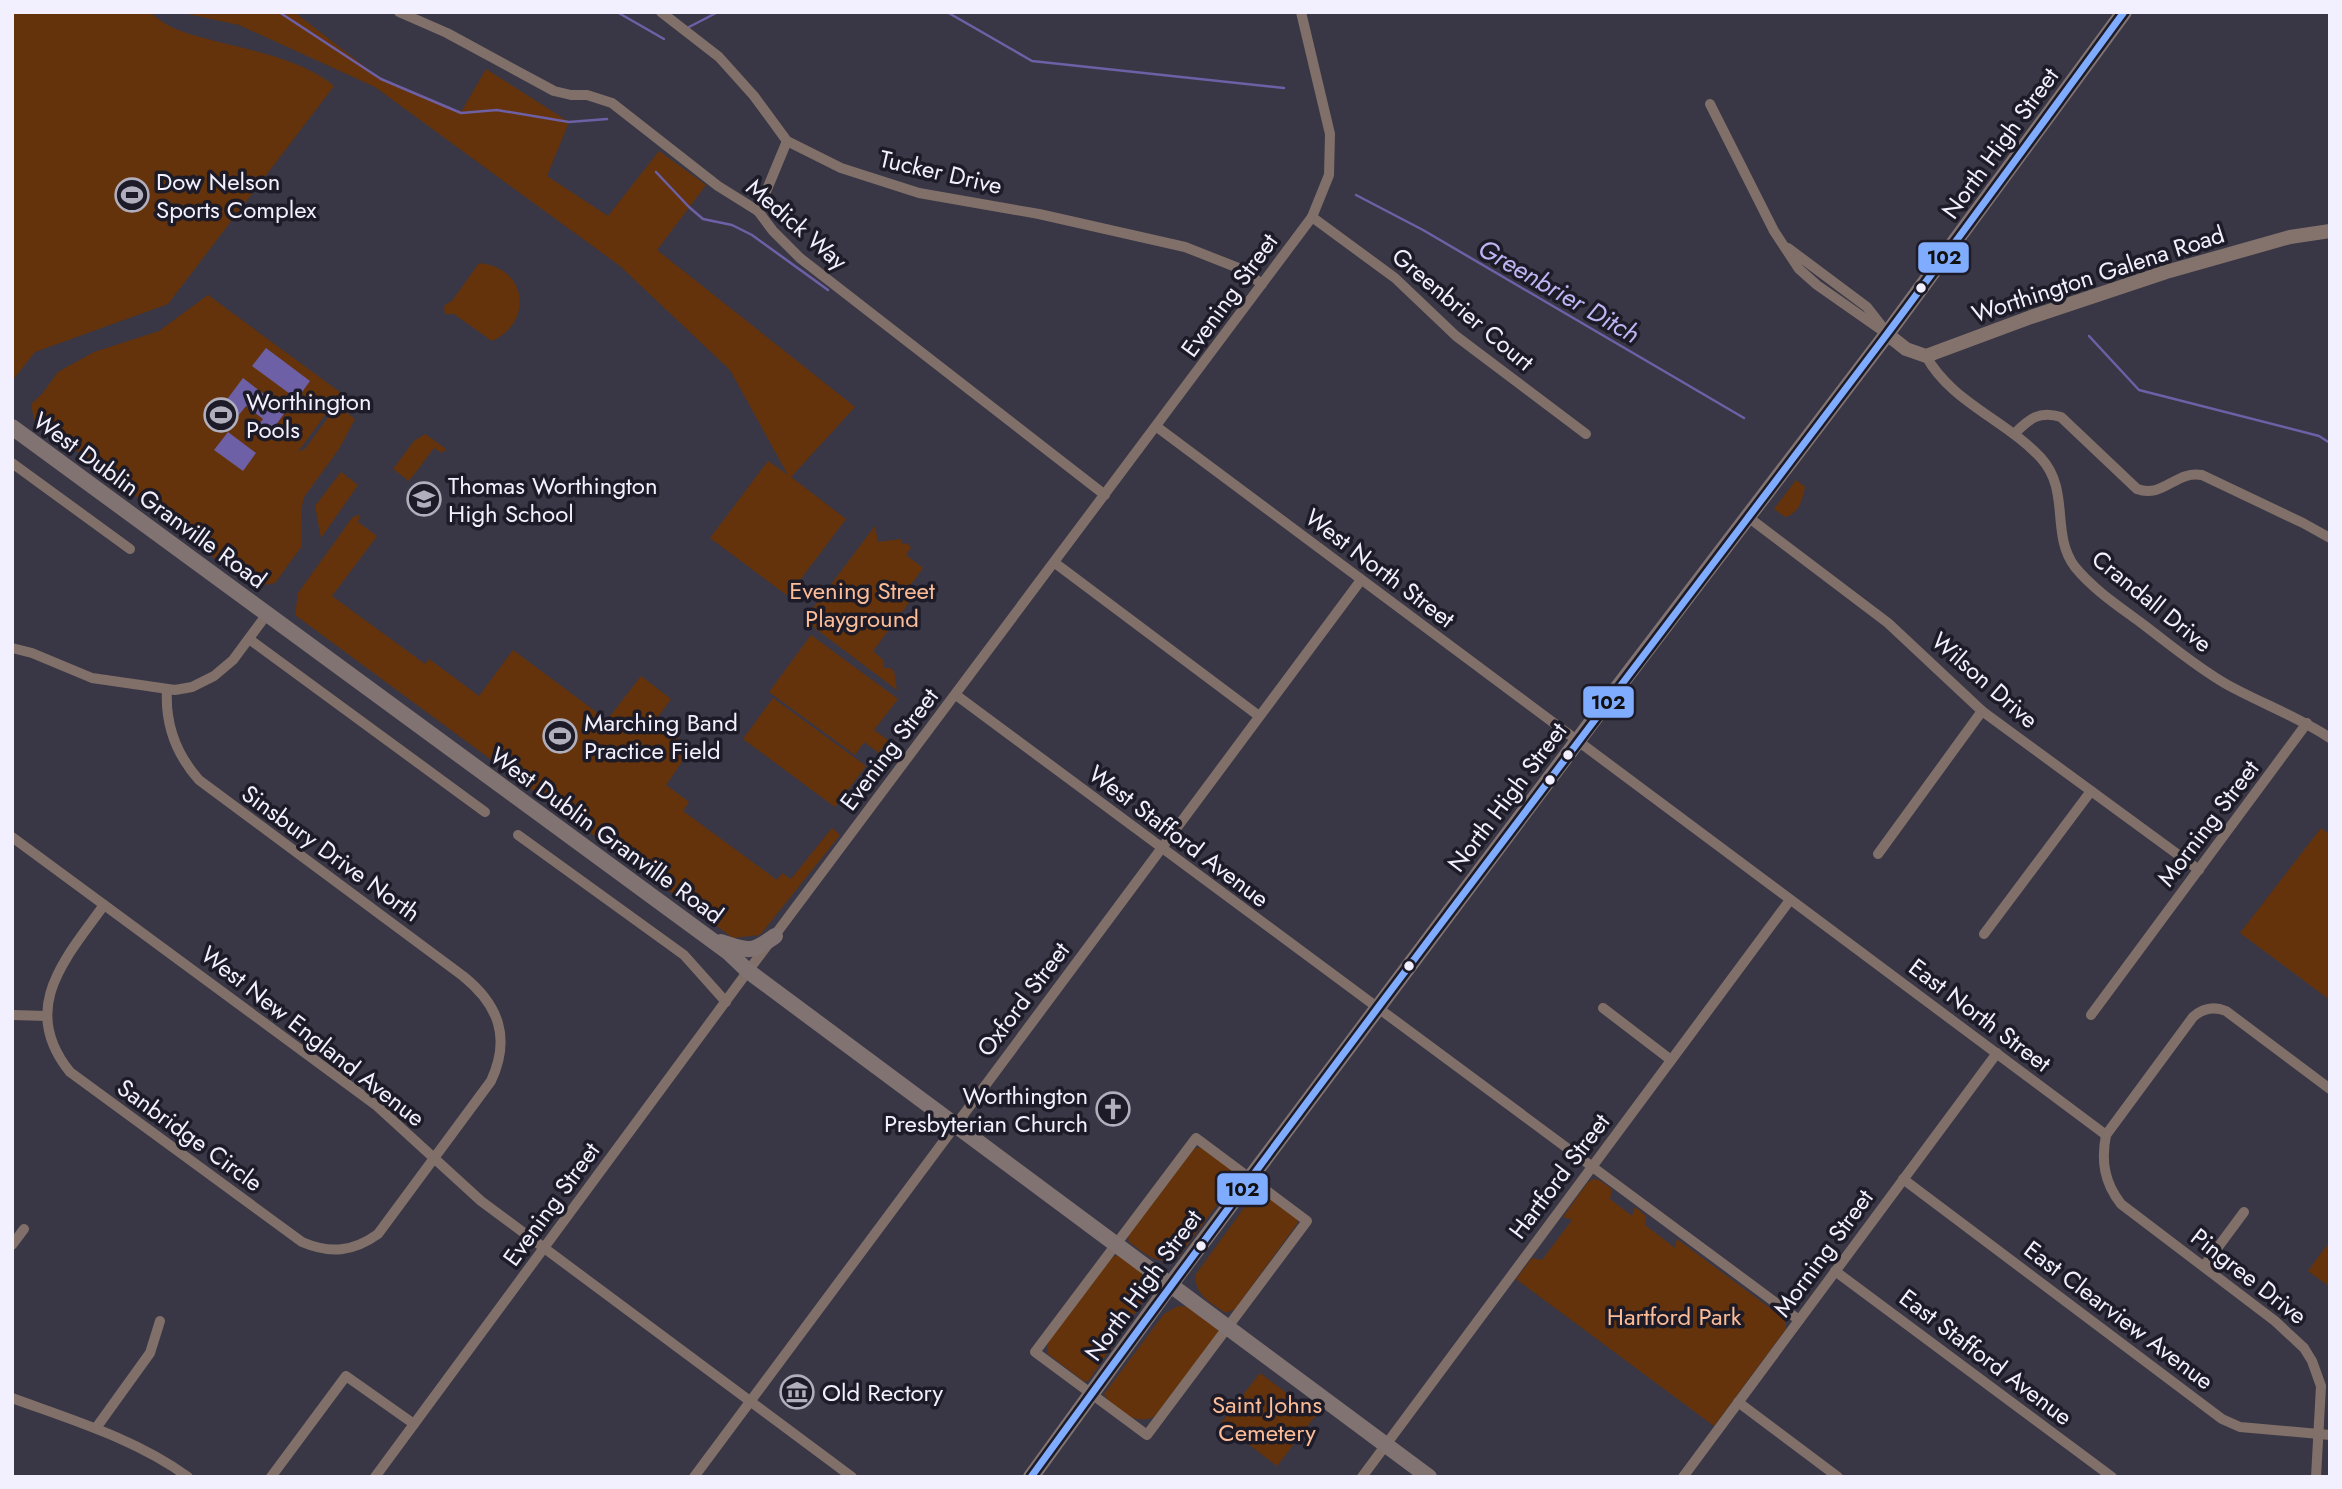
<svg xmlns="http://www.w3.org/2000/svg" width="2342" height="1489" viewBox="0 0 2342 1489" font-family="Jost,sans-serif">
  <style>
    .green { fill: #64330b }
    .water { fill: #6d60a6 }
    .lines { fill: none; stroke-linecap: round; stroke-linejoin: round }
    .stream { stroke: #6d60a6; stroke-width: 2.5 }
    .street { stroke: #807069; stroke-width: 10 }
    .secondary { stroke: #84736d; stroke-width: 14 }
    .primary { stroke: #807371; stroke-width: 16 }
    .bus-1-casing { stroke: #1c1b27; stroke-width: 12 }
    .bus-1 { stroke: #80acff; stroke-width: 7 }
    .bus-dot { fill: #f2f0fe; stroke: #1c1b27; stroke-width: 2.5 }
    .labels { text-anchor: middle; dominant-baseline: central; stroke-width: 7; stroke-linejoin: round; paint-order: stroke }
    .street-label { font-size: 24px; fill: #f2f0fe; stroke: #1c1b27 }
    .poi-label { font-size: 24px; fill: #f2f0fe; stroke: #1c1b27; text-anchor: start }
    .park-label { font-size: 24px; fill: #fbbc97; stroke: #1c1b27 }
    .water-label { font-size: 26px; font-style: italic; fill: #beb5f3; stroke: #1c1b27 }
    .line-badge { stroke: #1c1b27; stroke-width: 2.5 }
    .pale-badge-label { font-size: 19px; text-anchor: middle; font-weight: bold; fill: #111 }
  </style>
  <rect width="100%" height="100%" fill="#393745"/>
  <!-- green -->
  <g class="green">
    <path d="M12,12H150C170,31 193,35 219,42C255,51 305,61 334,86L168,304L35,352L12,381Z"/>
    <polygon points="178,12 294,12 381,79 461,112 486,69 569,122 547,176 608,216 659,151 706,185 657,250 855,407 791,477 846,519 788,596 710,538 768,461 788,475 730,370 620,266 375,87 239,25"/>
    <path d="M479,263C526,267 535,321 492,341L454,314H445L444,307L446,304L452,301Z"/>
    <polygon points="208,295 341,393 298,452 305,449 337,405 355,419 339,449 304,497 301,511 302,546 275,583 254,587 170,526 117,480 34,419 31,404 42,394 58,372 94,352 159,331"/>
    <polygon points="425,434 446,449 442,453 434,448 409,481 393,469 414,441"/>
    <polygon points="341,472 358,485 321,538 315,506"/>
    <path d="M1796,480L1805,487C1803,500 1798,514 1785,517L1774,509Z"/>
    <polygon points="360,514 358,522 377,536 332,596 425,664 429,659 479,696 513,650 607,720 641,676 671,699 658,717 690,750 666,785 689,802 683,811 777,880 782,873 791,879 832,828 840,835 760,935 733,938 295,615 298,593 352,518"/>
    <polygon points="875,526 878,542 901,539 902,544 906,543 911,547 906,555 923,568 910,586 917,592 873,651 883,660 884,668 890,668 894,671 897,690 804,620"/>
    <polygon points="811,635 898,699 874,730 888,740 879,753 864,742 855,755 769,692"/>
    <polygon points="773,698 866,766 835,807 743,739"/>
    <polygon points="2321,828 2330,835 2330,1000 2240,933"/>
    <path d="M1201,1147L1238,1174V1177L1179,1256C1159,1268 1145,1253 1129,1242L1128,1236L1193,1149Z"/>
    <polygon points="1594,1179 1599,1180 1612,1189 1610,1199 1632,1216 1635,1207 1646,1216 1645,1225 1675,1248 1677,1239 1786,1320 1786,1329 1714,1426 1516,1279 1532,1258 1542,1260 1572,1220 1563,1217 1588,1182"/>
    <path d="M1257,1190L1297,1218V1224L1235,1309L1226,1313C1211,1303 1193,1294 1196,1274Z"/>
    <polygon points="2330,1241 2330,1287 2308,1271"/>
    <path d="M1118,1255C1133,1266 1150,1274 1148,1294L1089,1380L1085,1382L1048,1354L1047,1344L1111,1258Z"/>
    <path d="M1178,1306L1187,1307L1217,1329V1334L1155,1416C1138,1427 1114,1410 1104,1394L1164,1314Z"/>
    <polygon points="1260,1373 1316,1415 1277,1466 1221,1423"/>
  </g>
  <!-- water -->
  <g class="water">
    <polygon points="266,348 310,381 297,399 252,366"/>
    <polygon points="243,378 286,411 268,436 256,428 263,419 246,406 234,421 219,410"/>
    <polygon points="228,432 256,453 243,471 214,450"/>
  </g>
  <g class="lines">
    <!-- stream -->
    <g class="stream">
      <polyline points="279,12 381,79 461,113 497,110 569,122 607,119"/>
      <polyline points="617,12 664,39"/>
      <polyline points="947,12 1032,61 1284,88"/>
      <polyline points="689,27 718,12"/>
      <polyline points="656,172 689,207 703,219 732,225 752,235 828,290"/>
      <polyline points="1356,195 1423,230 1744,418"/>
      <polyline points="2089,336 2139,390 2319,436 2330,443"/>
    </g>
    <!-- street -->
    <g class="street">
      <polyline points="399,12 447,33 554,91 571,95 587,95 612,103 718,186 758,211 773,231 800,258 1105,495"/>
      <polyline points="661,12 719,57 754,96 787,141 841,168 919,193 1039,214 1185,247 1241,269 1262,284"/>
      <polyline points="1710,104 1774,231 1799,269 1817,285 1887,334"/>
      <polyline points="758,211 787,141"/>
      <polyline points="1312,217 1395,278 1456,336 1586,434"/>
      <polyline points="1788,248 1867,307 1881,325"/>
      <path d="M1926,356C1951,402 2006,420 2041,458C2071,491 2050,534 2075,567C2093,589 2117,605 2140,622C2168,643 2195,666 2226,684C2260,703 2297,716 2330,738"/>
      <polyline points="1157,427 2106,1135"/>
      <path d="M2014,434C2029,419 2039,410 2061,417L2137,489C2163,499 2176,470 2202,475L2303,523L2330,538"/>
      <polyline points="12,463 130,549"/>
      <polyline points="1748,517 1888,623 1982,711 2199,870"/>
      <polyline points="1055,563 1259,716"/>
      <polyline points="249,639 485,812"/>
      <polyline points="12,648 32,653 92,678 175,690 192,687 214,676 233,660 267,614"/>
      <polyline points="956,695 1799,1320"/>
      <polyline points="518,835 684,955 726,1002"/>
      <polyline points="12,837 377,1106 481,1201 852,1477"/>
      <polyline points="1878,854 1982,711"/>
      <path d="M104,905C66,958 18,1008 70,1072L302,1242C330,1254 353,1252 378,1234L491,1081C511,1038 499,1005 463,976L199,780C176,754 165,725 167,690"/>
      <polyline points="1984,934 2091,791"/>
      <polyline points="1603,1008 1671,1060"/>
      <polyline points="12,1015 47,1016"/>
      <polyline points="2091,1015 2307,723"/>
      <polygon points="1196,1138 1307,1221 1147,1435 1035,1352"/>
      <polyline points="1903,1179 2222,1419 2240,1427 2330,1435"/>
      <polyline points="12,1245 24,1229"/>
      <polyline points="2204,1266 2244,1212"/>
      <polyline points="1835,1271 2112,1477"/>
      <path d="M12,1398C72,1420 136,1439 188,1477"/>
      <polyline points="1738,1402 1838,1477"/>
      <polyline points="96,1428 150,1353 160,1321"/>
      <polyline points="271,1477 346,1376 414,1424"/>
      <polyline points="375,1477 748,971 1312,217 1329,175 1330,134 1301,12"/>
      <polyline points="694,1477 1361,580"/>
      <polyline points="1362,1477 1790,900"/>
      <polyline points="1683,1477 1997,1053"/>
      <path d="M2316,1477L2321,1386L2312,1361L2304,1348L2275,1321L2121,1204C2104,1182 2101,1161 2106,1135L2193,1017C2203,1008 2214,1006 2226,1011L2330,1089"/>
    </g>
    <!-- secondary -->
    <polyline class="secondary" points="1887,334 1906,349 1926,356 2031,317 2166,272 2290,237 2330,231"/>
    <!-- primary -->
    <g class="primary">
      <polyline points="12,427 728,952 748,971 1429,1477"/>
      <path d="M721,942C749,951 750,954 775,936"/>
      <polyline points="1031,1477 1171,1284 1603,707 1887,334 2124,12"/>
    </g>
    <defs>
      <path id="bus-1" d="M1031,1477C1310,1093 1598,716 1884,338C1965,230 2044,121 2124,12"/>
    </defs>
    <!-- bus-1 casing -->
    <use href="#bus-1" class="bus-1-casing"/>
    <!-- bus-1 -->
    <use href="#bus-1" class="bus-1"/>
  </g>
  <!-- icons -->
  <defs>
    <symbol id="stadium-ring" viewBox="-11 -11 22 22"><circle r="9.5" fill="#1c1b27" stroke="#b1afbd" stroke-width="1.5"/><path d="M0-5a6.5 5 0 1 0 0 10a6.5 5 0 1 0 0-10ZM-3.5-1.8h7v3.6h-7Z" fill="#b1afbd"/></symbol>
    <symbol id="school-ring" viewBox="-11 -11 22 22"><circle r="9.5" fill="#1c1b27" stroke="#b1afbd" stroke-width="1.5"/><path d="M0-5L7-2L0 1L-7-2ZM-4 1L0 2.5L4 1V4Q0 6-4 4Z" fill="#b1afbd"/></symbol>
    <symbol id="church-ring" viewBox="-11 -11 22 22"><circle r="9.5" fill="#1c1b27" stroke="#b1afbd" stroke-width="1.5"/><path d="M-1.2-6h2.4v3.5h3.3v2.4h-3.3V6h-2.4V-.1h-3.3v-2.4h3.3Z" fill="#b1afbd"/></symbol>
    <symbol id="museum-ring" viewBox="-11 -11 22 22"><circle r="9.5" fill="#1c1b27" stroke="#b1afbd" stroke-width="1.5"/><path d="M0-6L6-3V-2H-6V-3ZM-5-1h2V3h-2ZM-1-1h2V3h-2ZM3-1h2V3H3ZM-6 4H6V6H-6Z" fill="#b1afbd"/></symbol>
  </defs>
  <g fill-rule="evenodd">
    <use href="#stadium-ring" x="113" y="176" width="38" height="38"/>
    <use href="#stadium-ring" x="202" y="396" width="38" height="38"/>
    <use href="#school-ring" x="405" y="480" width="38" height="38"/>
    <use href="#stadium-ring" x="541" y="717" width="38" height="38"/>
    <use href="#church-ring" x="1094" y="1090" width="38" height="38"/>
    <use href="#museum-ring" x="778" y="1373" width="38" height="38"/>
  </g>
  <!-- markers -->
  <g class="bus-dot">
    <circle cx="1921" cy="288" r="6"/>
    <circle cx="1568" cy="755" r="6"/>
    <circle cx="1550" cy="780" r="6"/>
    <circle cx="1409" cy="966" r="6"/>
    <circle cx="1201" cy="1246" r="6"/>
  </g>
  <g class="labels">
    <!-- street labels -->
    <g class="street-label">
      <text transform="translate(2000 143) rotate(-54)">North High Street</text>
      <text transform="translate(941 172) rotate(13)">Tucker Drive</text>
      <text transform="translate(797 224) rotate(41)">Medick Way</text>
      <text transform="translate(2098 274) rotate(-18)">Worthington Galena Road</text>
      <text transform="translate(1229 295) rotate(-54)">Evening Street</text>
      <text transform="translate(1463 309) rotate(40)">Greenbrier Court</text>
      <text transform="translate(150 500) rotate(36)">West Dublin Granville Road</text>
      <text transform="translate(1380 568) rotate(37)">West North Street</text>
      <text transform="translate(2152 601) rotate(39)">Crandall Drive</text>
      <text transform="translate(1985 680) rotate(41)">Wilson Drive</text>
      <text transform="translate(889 749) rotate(-53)">Evening Street</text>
      <text transform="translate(1507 797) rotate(-53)">North High Street</text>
      <text transform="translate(2208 823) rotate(-53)">Morning Street</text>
      <text transform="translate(607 835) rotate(36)">West Dublin Granville Road</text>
      <text transform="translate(1179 836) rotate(37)">West Stafford Avenue</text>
      <text transform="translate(331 853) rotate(36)">Sinsbury Drive North</text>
      <text transform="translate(1023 999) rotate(-53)">Oxford Street</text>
      <text transform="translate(1980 1015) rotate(37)">East North Street</text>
      <text transform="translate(313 1036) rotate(38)">West New England Avenue</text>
      <text transform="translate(190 1135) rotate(36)">Sanbridge Circle</text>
      <text transform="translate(1559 1176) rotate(-53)">Hartford Street</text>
      <text transform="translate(551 1204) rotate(-54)">Evening Street</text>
      <text transform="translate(1823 1253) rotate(-54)">Morning Street</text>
      <text transform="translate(2249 1276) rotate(38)">Pingree Drive</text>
      <text transform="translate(1143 1285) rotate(-54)">North High Street</text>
      <text transform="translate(2119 1315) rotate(37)">East Clearview Avenue</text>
      <text transform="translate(1986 1357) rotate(37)">East Stafford Avenue</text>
    </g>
    <!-- poi labels -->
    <g class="poi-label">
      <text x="156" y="181">Dow Nelson<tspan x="156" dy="28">Sports Complex</tspan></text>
      <text x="246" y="401">Worthington<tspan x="246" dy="28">Pools</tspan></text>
      <text x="448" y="485">Thomas Worthington<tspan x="448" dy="28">High School</tspan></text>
      <text x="584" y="722">Marching Band<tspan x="584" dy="28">Practice Field</tspan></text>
      <text x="1088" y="1095" text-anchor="end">Worthington<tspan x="1088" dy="28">Presbyterian Church</tspan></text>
      <text x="822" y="1392">Old Rectory</text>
    </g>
    <!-- park labels -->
    <g class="park-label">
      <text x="862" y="590">Evening Street<tspan x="862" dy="28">Playground</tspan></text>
      <text x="1674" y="1316">Hartford Park</text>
      <text x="1267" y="1404">Saint Johns<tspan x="1267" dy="28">Cemetery</tspan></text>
    </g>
    <!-- water labels -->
    <g class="water-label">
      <text transform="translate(1559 291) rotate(30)">Greenbrier Ditch</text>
    </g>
  </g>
  <g class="line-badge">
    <rect x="1917" y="241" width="53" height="33" rx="7" fill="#80acff"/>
    <rect x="1582" y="685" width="53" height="34" rx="7" fill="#80acff"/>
    <rect x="1216" y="1172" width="53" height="34" rx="7" fill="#80acff"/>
  </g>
  <g class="pale-badge-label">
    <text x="1944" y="264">102</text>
    <text x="1608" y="709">102</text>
    <text x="1242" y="1196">102</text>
  </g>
  <!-- border -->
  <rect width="2342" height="1489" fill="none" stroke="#f2f0fe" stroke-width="28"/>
</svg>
